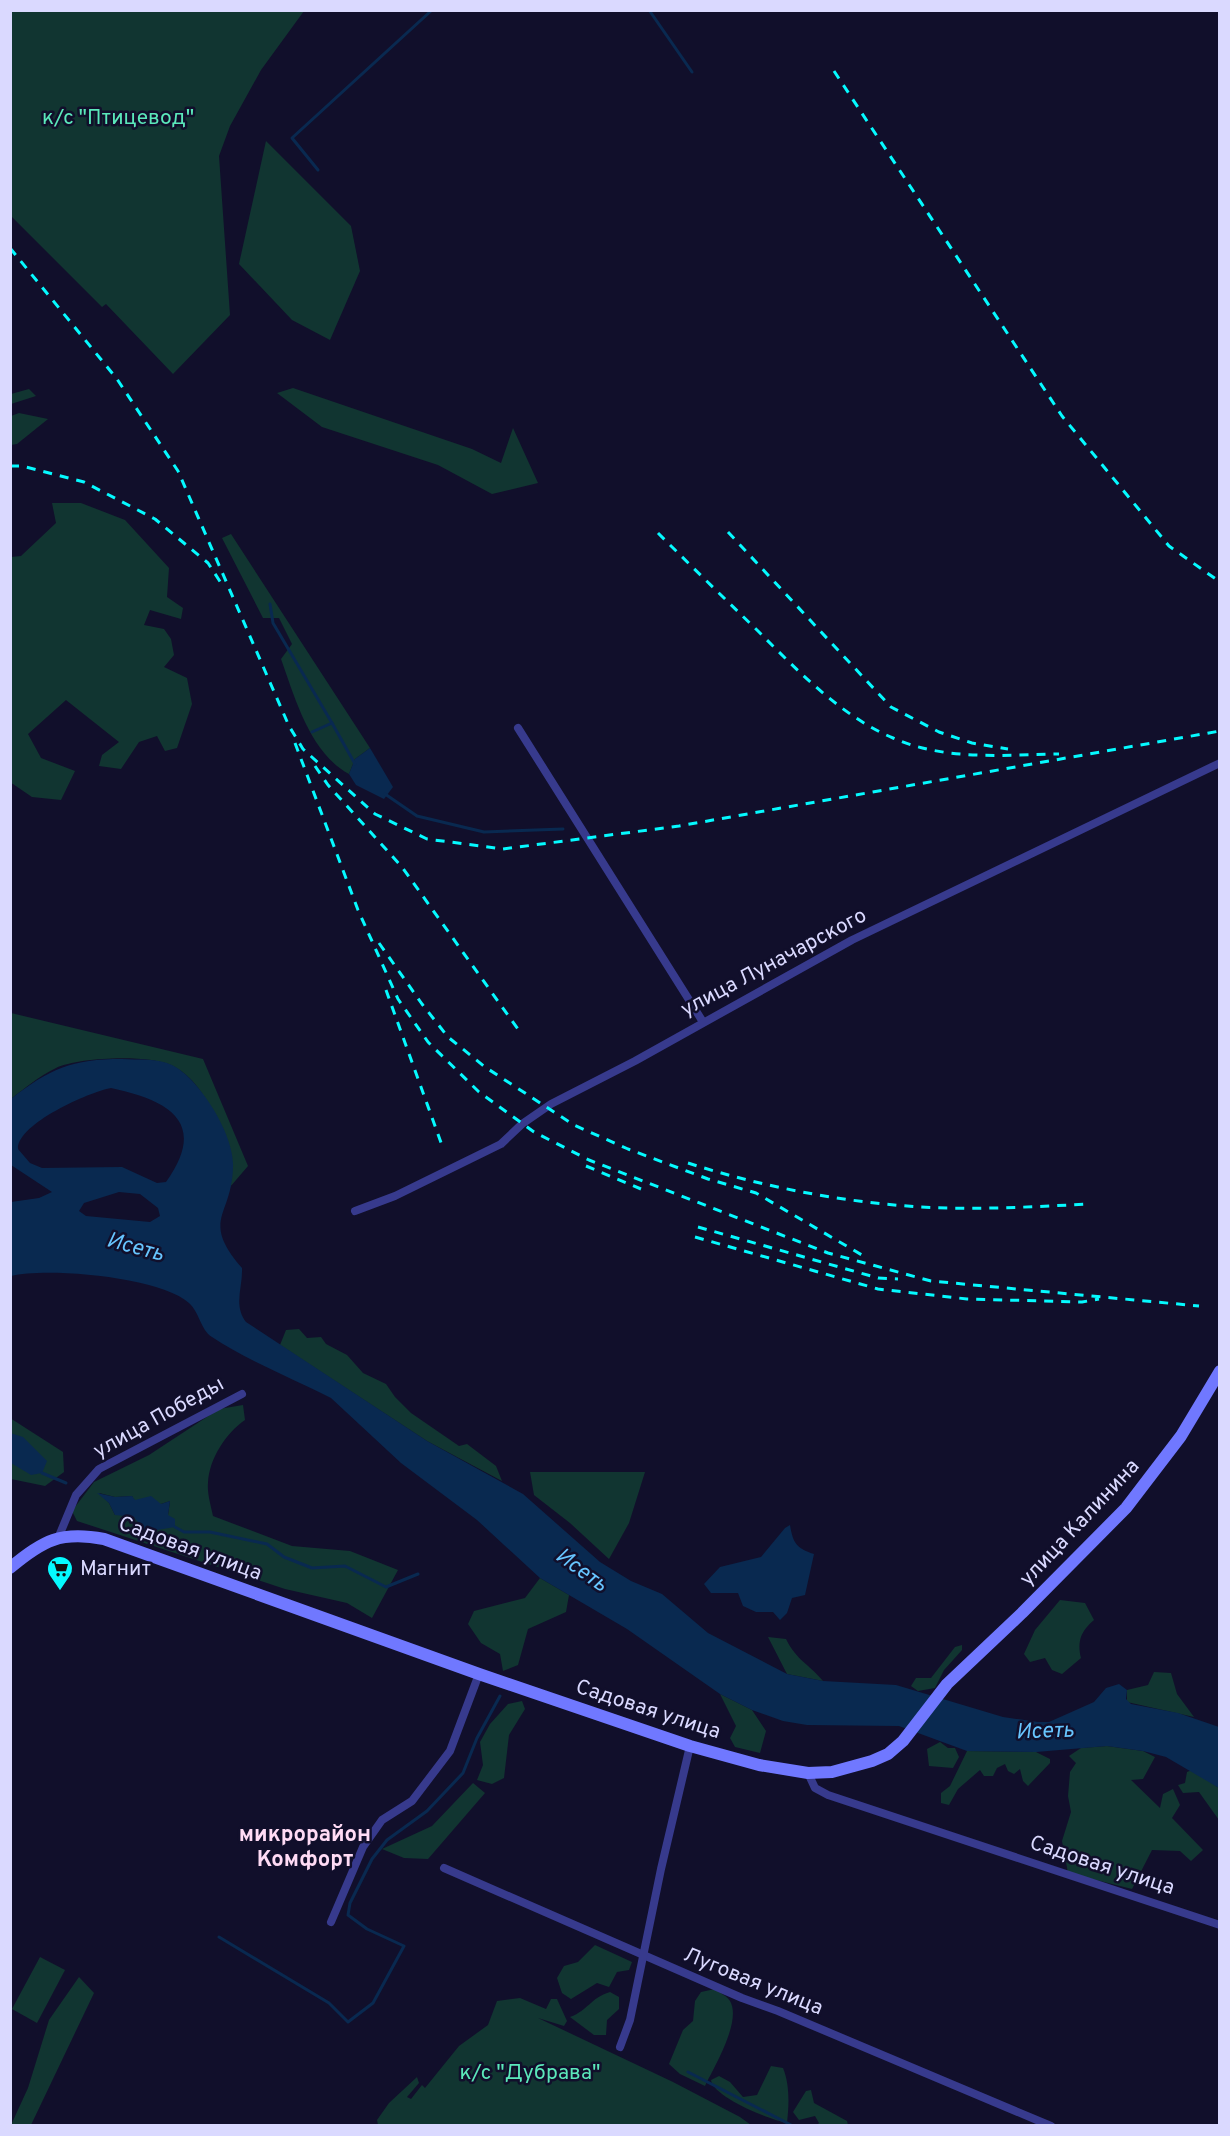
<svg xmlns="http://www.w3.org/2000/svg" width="1230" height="2136" viewBox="0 0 1230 2136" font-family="Overpass,sans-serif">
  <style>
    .green { fill: #113531; fill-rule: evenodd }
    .water { fill: #092950; fill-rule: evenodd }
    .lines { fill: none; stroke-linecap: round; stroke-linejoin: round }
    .stream { stroke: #092950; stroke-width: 3 }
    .street { stroke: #373a8d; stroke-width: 8 }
    .secondary { stroke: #7078ff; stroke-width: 12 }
    .rail { stroke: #05faff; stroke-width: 3; stroke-dasharray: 9 8; stroke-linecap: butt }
    .labels { text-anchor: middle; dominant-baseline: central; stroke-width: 5; stroke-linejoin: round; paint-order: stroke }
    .park-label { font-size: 21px; fill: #5be8ba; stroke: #110f2b }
    .street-label { font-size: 21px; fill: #dad9ff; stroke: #110f2b }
    .poi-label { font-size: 21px; fill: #dad9ff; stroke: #110f2b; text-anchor: start }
    .water-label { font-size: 22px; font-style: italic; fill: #67c5ff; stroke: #110f2b }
    .neighbourhood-label { font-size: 22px; font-weight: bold; fill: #ffdbf5; stroke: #110f2b }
  </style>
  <rect width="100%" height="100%" fill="#110f2b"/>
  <!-- green -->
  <g class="green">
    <polygon points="11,10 304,11 261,70 230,126 219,156 230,315 173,374 106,304 102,307 11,216"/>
    <polygon points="266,141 351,226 360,271 330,340 292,320 239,264"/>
    <polygon points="293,388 472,449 501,463 513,428 538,483 492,494 438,465 322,427 277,393"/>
    <polygon points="29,389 36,396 11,404 11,394"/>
    <polygon points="19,413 48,419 17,444 11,445 11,416"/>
    <polygon points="52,503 81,503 125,520 169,568 167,597 183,608 181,619 150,610 144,625 164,629 171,639 174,655 164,667 187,678 192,704 177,748 165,751 157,736 139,742 121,769 99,766 102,755 119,742 66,700 28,734 41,758 75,771 61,800 32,797 10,782 11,557 21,556 56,523"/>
    <path d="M231,534L370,748L355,759L349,774C310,753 295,698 281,659L292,644L279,618H263L222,538Z"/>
    <path d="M11,1013L203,1059L248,1166L230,1187C235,1162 227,1150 218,1126C210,1103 196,1078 173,1066C150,1054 79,1057 56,1068C39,1076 25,1088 11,1099Z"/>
    <polygon points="299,1329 307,1338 321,1337 326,1344 347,1355 363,1373 386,1384 395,1397 411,1413 459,1446 467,1444 496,1466 502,1481 427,1441 280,1345 286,1330"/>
    <path d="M243,1405L245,1420C226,1433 209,1459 208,1483C207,1494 211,1506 213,1516L292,1546L350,1551L398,1570L372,1618L347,1603L285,1589L77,1521L72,1511L94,1482L149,1455L219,1409ZM99,1493L115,1497L132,1496L135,1501L161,1504L170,1501L168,1515H115L109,1503Z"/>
    <polygon points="10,1418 63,1452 64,1472 45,1486 11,1479"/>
    <polygon points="530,1472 645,1472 629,1523 609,1559 570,1523 534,1495"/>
    <polygon points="540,1578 569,1595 566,1612 528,1629 518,1665 503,1671 500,1654 481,1643 468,1624 474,1611 525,1598"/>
    <path d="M1060,1600L1085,1603L1094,1620C1081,1631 1077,1641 1081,1658L1062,1674L1052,1670L1045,1658L1030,1662L1024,1654L1035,1630Z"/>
    <path d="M768,1637L786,1639C797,1661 808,1663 823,1681L787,1674Z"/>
    <polygon points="962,1645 962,1650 944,1670 935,1688 918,1691 911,1686 916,1678 931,1678 955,1647"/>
    <polygon points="1154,1672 1171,1673 1177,1694 1194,1717 1127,1702 1127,1690 1148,1685"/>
    <polygon points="720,1694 752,1710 766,1731 760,1753 735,1747 730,1738 736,1726"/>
    <polygon points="522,1701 525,1709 509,1735 504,1778 492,1784 477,1780 483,1765 480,1742 490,1724 508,1704"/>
    <polygon points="940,1742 948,1748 955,1748 959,1757 953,1768 929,1766 927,1749"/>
    <polygon points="1107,1746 1143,1751 1155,1757 1143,1779 1131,1780 1160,1808 1163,1794 1173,1789 1180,1805 1172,1818 1203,1850 1191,1861 1180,1851 1152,1850 1132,1889 1068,1873 1062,1841 1071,1812 1068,1796 1070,1772 1076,1763 1069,1756 1081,1748"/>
    <polygon points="967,1751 1036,1752 1050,1759 1050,1763 1028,1786 1023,1781 1020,1769 1014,1774 1008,1771 1005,1764 997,1768 993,1776 984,1776 980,1770 958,1789 949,1805 941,1803 941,1793 950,1786"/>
    <polygon points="1192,1770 1219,1788 1219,1820 1199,1792 1183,1793 1178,1785 1185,1783 1187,1772"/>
    <polygon points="473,1783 485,1793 428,1859 404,1858 382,1849 432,1826"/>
    <polygon points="595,1945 632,1962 629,1970 617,1972 609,1987 597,1983 571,1999 562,1993 557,1978 564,1966 578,1962"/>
    <polygon points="40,1957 65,1970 37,2023 12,2009"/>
    <polygon points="79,1977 94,1993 31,2125 11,2125 28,2088 49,2020"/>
    <path d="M715,1989C720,1993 727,1996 730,2001C742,2021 714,2067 705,2086L680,2074L669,2064L683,2030L693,2021L695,2001L701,1992Z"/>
    <path d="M610,1992L619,1997V2009L607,2020L606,2035H594L570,2017C589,2010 590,1998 610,1992Z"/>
    <polygon points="520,1998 546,2009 551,1999 557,1999 567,2021 564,2026 538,2018 673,2082 740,2117 751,2125 378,2125 377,2120 389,2103 417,2077 419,2083 407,2097 411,2099 422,2085 425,2088 459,2046 488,2025 497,2001"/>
    <path d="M771,2066L783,2068C790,2085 789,2106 787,2123C770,2120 713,2097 711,2080L719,2076L730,2082L743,2097L757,2095Z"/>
    <polygon points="811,2090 814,2103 847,2121 848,2125 817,2125 819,2123 815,2116 799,2120 793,2112 806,2091"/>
  </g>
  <!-- water -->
  <g class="water">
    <polygon points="370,748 393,787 384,799 356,785 349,774 355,759"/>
    <path d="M122,1059C138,1060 157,1058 172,1065C200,1079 235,1136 233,1167C232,1217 200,1219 242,1268C243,1287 233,1305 246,1322L427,1441L523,1494L600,1562L631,1581L662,1594L708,1633L787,1674L823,1681L896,1685L1003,1717L1038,1722H1049L1094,1702L1106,1688L1119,1684L1127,1690L1126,1699L1131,1704L1178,1713L1219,1727V1788L1166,1757L1143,1751L1107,1746L1036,1752L967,1751L899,1726L807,1725L783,1721L752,1710L720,1694L627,1629L540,1578L477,1520L401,1463L331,1398C294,1379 246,1360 212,1337C200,1329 200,1313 189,1303C161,1277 47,1267 11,1276V1202L39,1198L52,1192L11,1165V1099C49,1069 72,1059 122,1059ZM111,1088C168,1100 209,1122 166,1182L157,1183L122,1167L42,1168L30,1163L18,1149C17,1124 89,1092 111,1088ZM119,1192L140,1194L158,1208L160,1216L150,1222L86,1216L79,1211L84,1203Z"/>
    <polygon points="10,1433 23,1437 47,1461 42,1473 31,1475 11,1463"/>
    <polygon points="97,1493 115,1497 132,1496 135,1500 151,1496 161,1504 170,1501 168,1515 175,1519 175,1527 145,1532 134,1517 115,1515 109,1503"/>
    <path d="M790,1525C793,1543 796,1548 814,1554L805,1595L792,1598L787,1613L780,1620L773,1612H756L743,1606L738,1593H711L704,1584L720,1567L761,1557L785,1528Z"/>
  </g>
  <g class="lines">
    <!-- stream -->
    <g class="stream">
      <polyline points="649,10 692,72"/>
      <polyline points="318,170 292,138 432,10"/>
      <polyline points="270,604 273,623 332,723 312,732"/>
      <polyline points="332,723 355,764"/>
      <polyline points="385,794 417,816 484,832 563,829"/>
      <polyline points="42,1473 66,1483"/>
      <polyline points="175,1527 184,1532 210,1532 267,1544 284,1557 312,1568 345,1566 386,1587 418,1574"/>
      <polyline points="219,1937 329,2003 348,2022 373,2003 404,1946 367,1929 348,1915 350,1903 372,1859 387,1840 427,1811 463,1773 477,1738 500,1696"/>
      <polyline points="688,2072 793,2126"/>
    </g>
    <!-- street -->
    <g class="street">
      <polyline points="518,728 703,1022"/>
      <polyline points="355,1211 395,1196 501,1144 522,1124 551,1104 635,1061 852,940 1220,763"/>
      <polyline points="59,1536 76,1495 99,1469 242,1394"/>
      <polyline points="808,1773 815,1788 828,1795 1220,1925"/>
      <polyline points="444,1868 742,1998 778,2011 1051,2126"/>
      <polyline points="331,1922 363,1847 382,1820 412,1801 450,1751 479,1674"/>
      <polyline points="620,2047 630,2020 661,1869 690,1746"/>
    </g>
    <!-- secondary -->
    <path class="secondary" d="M10,1568C43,1540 61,1531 104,1539L479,1674L690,1746L759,1765L808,1773L832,1772L872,1761L888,1754L903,1741L947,1684L1022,1613L1126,1508L1181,1436L1220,1371"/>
    <!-- rail -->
    <g class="rail">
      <polyline points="834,71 1062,416 1169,546 1220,582"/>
      <polyline points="10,248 117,379 178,471 289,726 303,749 375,814 427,839 503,849 679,826 1220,731"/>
      <polyline points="10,466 22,466 84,482 155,519 208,563 221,583"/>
      <polyline points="728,532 891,707 939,732 972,743 1008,749"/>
      <path d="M658,533C691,566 725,599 758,631C798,671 841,716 893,738C945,761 1004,755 1059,754"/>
      <polyline points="295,743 358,910 398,999 428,1042 479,1092 534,1132 589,1160 828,1253 931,1281 1199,1306"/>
      <polyline points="315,766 328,785 402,867 520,1032"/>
      <polyline points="379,943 422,1004 448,1037 485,1067 574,1125 628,1149 708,1179 756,1193 867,1258"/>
      <polyline points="386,990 443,1148"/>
      <path d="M688,1163C763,1187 842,1202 920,1207C976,1210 1032,1207 1088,1204"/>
      <polyline points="586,1166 641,1189"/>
      <polyline points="698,1227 878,1278 898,1279"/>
      <polyline points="695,1237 878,1289 967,1299 1082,1302 1099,1299"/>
    </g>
  </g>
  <!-- icons -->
  <defs>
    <symbol id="supermarket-pin" viewBox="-11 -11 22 30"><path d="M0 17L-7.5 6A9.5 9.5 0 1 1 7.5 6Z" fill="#05faff" stroke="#110f2b"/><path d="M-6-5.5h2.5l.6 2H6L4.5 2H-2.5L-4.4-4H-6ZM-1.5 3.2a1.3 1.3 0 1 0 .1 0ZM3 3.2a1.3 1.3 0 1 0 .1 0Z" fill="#111"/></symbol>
  </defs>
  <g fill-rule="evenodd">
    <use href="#supermarket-pin" x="45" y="1554" width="30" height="40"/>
  </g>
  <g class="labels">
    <!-- park labels -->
    <g class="park-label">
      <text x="118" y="118">к/с "Птицевод"</text>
      <text x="530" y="2073">к/с "Дубрава"</text>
    </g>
    <!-- street labels -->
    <g class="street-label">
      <text transform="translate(774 963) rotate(-28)">улица Луначарского</text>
      <text transform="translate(159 1418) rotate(-29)">улица Победы</text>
      <text transform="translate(1080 1523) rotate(-47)">улица Калинина</text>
      <text transform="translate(190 1549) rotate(20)">Садовая улица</text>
      <text transform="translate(648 1710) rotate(18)">Садовая улица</text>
      <text transform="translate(1102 1866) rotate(18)">Садовая улица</text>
      <text transform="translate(753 1982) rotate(22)">Луговая улица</text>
    </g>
    <!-- poi labels -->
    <g class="poi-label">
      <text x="80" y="1569">Магнит</text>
    </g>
    <!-- water labels -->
    <g class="water-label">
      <text transform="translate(135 1248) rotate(15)">Исеть</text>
      <text transform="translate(581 1571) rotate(36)">Исеть</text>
      <text transform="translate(1045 1732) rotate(-2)">Исеть</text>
    </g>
    <!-- neighbourhood labels -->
    <g class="neighbourhood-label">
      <text x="305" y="1835">микрорайон<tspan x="305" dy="25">Комфорт</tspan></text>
    </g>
  </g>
  <!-- border -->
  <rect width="1230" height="2136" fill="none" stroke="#dad9ff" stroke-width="24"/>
</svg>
